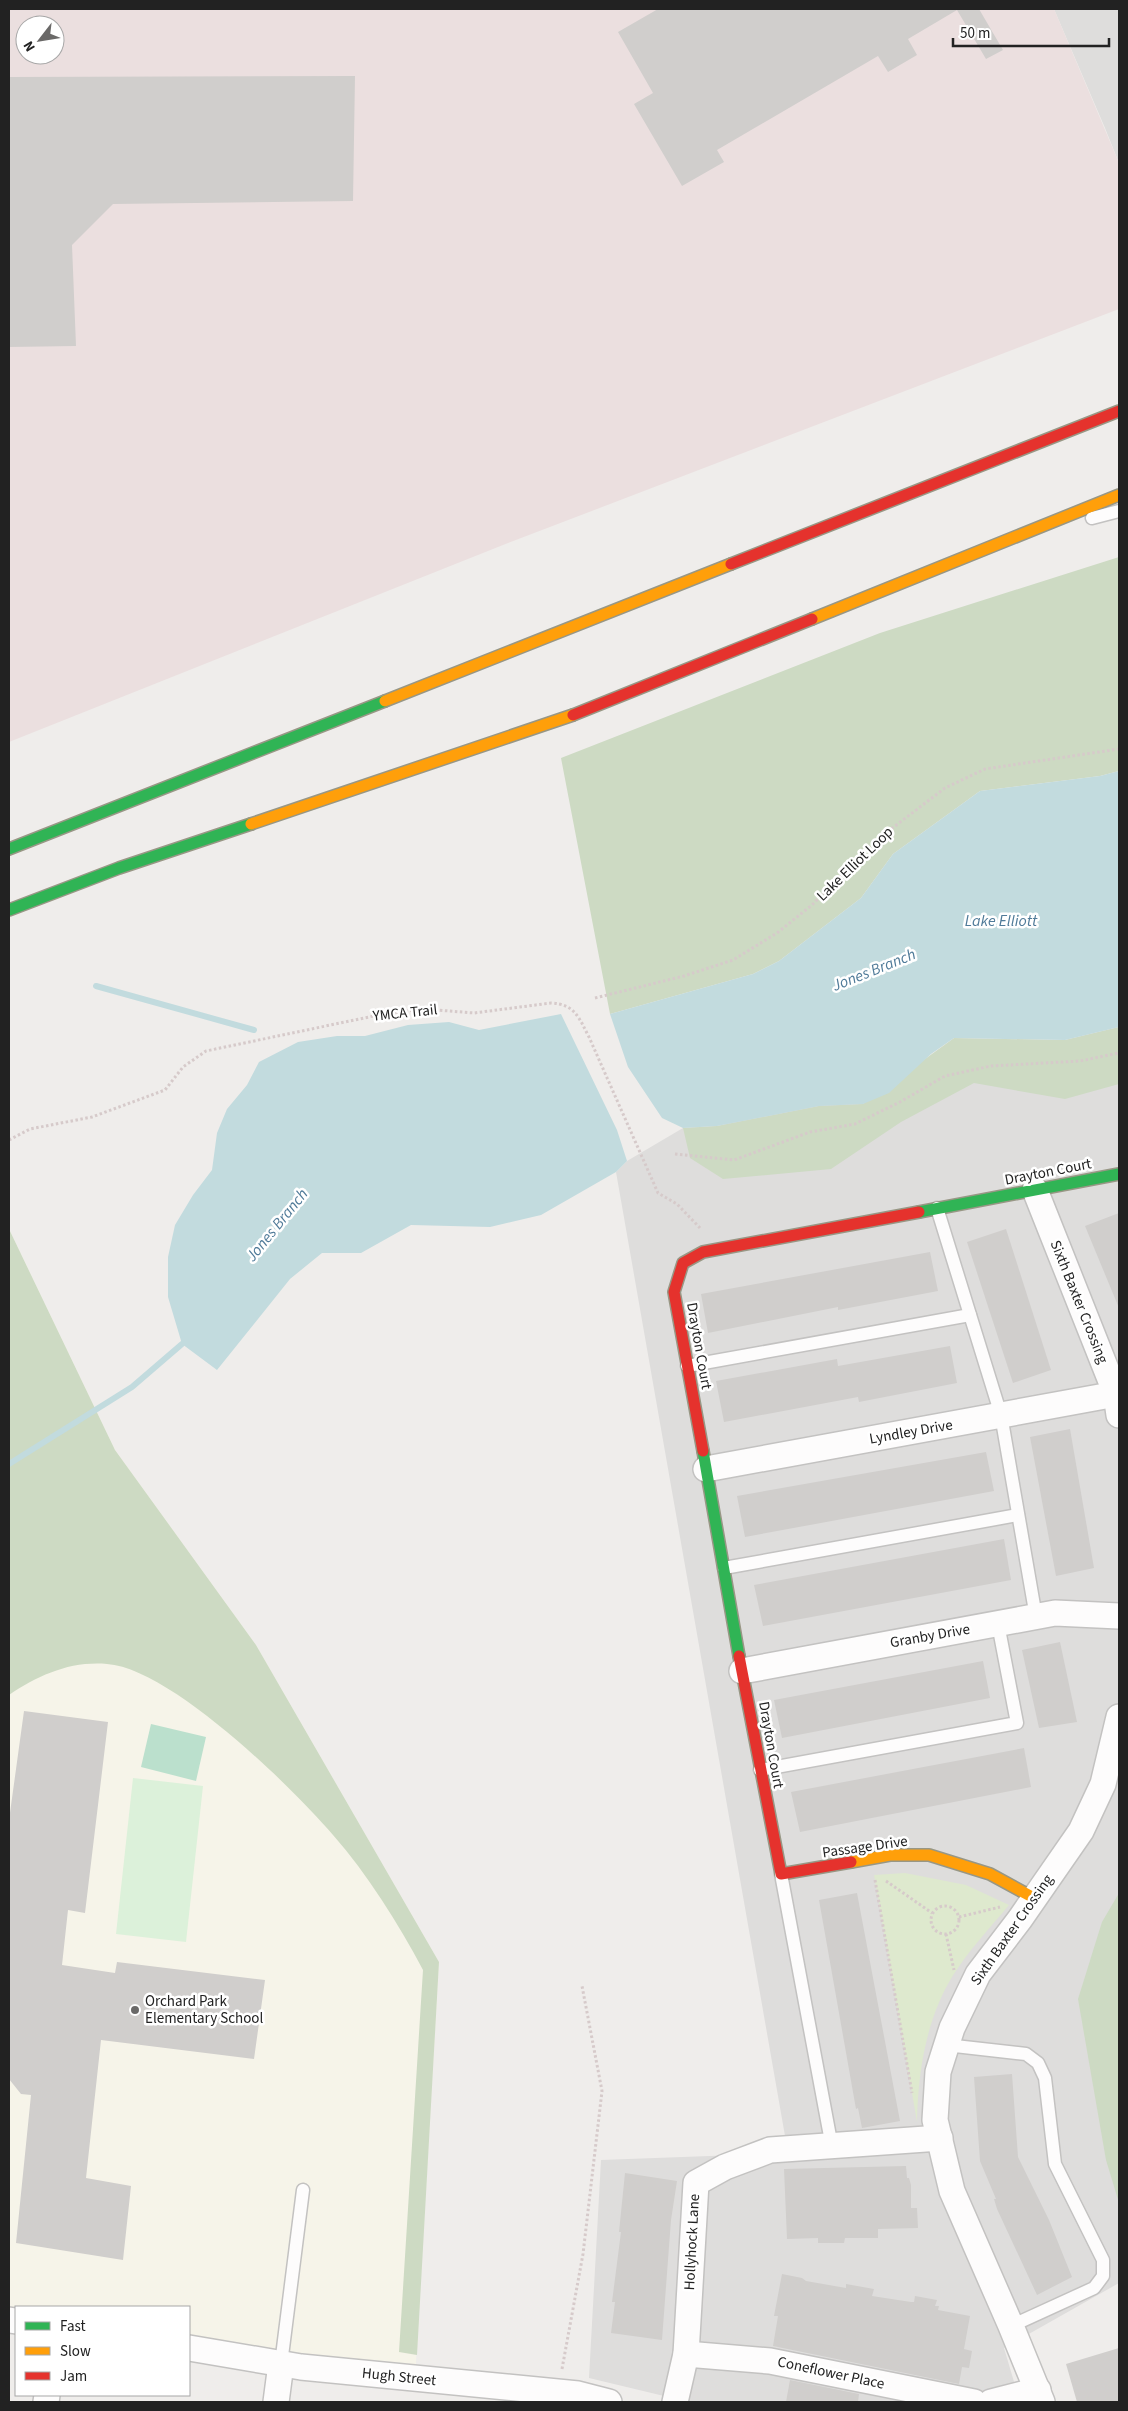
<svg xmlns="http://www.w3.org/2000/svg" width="1128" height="2411" viewBox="0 0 1128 2411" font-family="'Source Sans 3',sans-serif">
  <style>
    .residential { fill: #dedddc }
    .commercial { fill: #ebdfdf; fill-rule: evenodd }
    .education { fill: #f6f4e9 }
    .grass { fill: #dee9ce }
    .forest { fill: #cddac3 }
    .park { fill: #dcf1da }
    .pitch { fill: #bbe0cd }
    .water { fill: #c2dbde }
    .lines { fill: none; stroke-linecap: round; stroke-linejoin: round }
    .stream { stroke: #c2dbde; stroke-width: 6 }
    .building { fill: #d0cecc }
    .lane-casing { stroke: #c3c2c1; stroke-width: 15 }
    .street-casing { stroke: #c3c2c1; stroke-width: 28 }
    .fast-casing { stroke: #989785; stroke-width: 14 }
    .slow-casing { stroke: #989785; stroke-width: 14 }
    .jam-casing { stroke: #989785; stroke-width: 14 }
    .path { stroke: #d6caca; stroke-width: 3; stroke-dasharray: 2.5 2.5; stroke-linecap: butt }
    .lane { stroke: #fdfcfc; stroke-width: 12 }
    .street { stroke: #fdfcfc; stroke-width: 25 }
    .fast { stroke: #30b455; stroke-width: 11 }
    .slow { stroke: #ff9f0a; stroke-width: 11 }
    .jam { stroke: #e5322d; stroke-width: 11 }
    .poi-dot { fill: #6a6968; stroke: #fff; stroke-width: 2 }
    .labels { text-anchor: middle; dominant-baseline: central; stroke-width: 5; stroke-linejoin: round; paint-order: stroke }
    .street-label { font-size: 15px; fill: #222; stroke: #fff }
    .poi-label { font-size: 15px; fill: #222; stroke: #fff; text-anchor: start }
    .water-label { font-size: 16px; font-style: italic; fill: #507b99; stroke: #fff }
  </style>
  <rect width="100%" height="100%" fill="#efedeb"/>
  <!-- residential -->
  <g class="residential">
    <polygon points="1054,9 1119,9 1119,163 1105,128"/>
    <polygon points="1119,1027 1119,2283 1004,2348 1020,2402 679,2402 664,2396 589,2378 601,2160 788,2153 616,1172 627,1161 683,1128 717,1126"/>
  </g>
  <!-- commercial -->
  <path class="commercial" d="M9,9H1054L1119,163V309L503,545L9,742ZM25,25H55V55H25Z"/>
  <!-- education -->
  <polygon class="education" points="9,1229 115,1450 256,1645 439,1962 415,2379 189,2348 189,2307 16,2307 16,2321 9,2320"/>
  <!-- grass -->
  <path class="grass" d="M905,1873L966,1885L1009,1905C990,1928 968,1951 952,1977C926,2020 918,2072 917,2122L874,1875Z"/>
  <!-- forest -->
  <g class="forest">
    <polygon points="1119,557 1119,771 1100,776 980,791 893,854 861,898 779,961 753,974 610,1014 561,758 880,633"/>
    <polygon points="1119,1027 1119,1084 1065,1099 974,1083 901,1122 831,1169 723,1179 690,1158 683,1128 717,1126 819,1106 863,1104 954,1038 1065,1040"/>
    <path d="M9,1229L115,1450L256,1645L439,1962L417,2355L399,2352L423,1970C398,1923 368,1875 333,1835C292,1787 170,1668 107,1664C70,1661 39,1675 9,1695Z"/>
    <polygon points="1119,1893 1119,2203 1106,2160 1078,1999 1102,1922"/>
  </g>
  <!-- park -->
  <polygon class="park" points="133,1778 203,1786 186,1942 116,1934"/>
  <!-- pitch -->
  <polygon class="pitch" points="151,1724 206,1737 196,1781 141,1767"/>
  <!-- water -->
  <g class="water">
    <polygon points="1119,771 1119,1027 1065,1040 954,1038 931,1054 889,1093 863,1104 819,1106 717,1126 683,1128 662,1118 628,1067 610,1014 753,974 779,961 861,898 893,854 980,791 1100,776"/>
    <polygon points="561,1014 617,1130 627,1161 616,1172 541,1215 490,1227 411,1225 361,1253 322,1253 290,1279 217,1370 182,1344 168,1297 168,1257 175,1225 193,1195 212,1170 217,1133 227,1109 247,1085 259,1062 298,1042 337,1036 365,1036 408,1025 449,1022 479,1030"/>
  </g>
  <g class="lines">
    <!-- stream -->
    <g class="stream">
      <polyline points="96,986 254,1030"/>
      <polyline points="9,1464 132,1387 182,1344"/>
    </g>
  </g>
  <!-- building -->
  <g class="building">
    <polygon points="658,9 979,9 1003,50 986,59 957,10 908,39 917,55 888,72 878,56 717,150 724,162 682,186 634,104 653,93 618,32"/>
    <polygon points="355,76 353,201 113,204 72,245 76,346 9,347 9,77"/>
    <polygon points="1119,1213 1119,1308 1085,1226"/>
    <polygon points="1006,1229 1051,1370 1013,1383 967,1242"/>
    <polygon points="930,1252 938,1291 838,1310 838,1307 708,1333 701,1294"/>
    <polygon points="950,1346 957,1383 859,1402 858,1397 724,1422 716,1381 837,1359 838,1366"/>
    <polygon points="1070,1429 1094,1568 1056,1576 1030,1437"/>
    <polygon points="986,1452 994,1491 745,1537 737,1496"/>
    <polygon points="1004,1539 1011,1580 763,1626 754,1585"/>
    <polygon points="1060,1642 1077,1722 1039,1728 1022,1650"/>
    <polygon points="983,1661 990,1698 782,1738 774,1700"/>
    <polygon points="24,1711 108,1722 85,1913 68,1910 62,1965 115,1973 117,1962 265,1980 254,2059 101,2040 86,2178 131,2186 123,2260 16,2243 31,2095 21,2094 9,2079 9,1820"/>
    <polygon points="1024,1748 1031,1787 800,1832 791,1792"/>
    <polygon points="857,1893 900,2121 862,2128 858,2108 856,2109 819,1900"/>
    <polygon points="1012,2074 1018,2157 1049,2220 1072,2277 1037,2295 997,2209 994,2199 996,2199 980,2161 974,2077"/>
    <polygon points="906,2166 907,2178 909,2178 911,2185 911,2208 917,2208 918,2228 878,2229 878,2238 845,2238 844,2243 818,2243 818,2238 787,2239 784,2169"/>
    <polygon points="625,2173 677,2181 671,2220 662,2340 611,2333 615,2302 612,2302 621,2232 619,2232"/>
    <polygon points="782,2274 802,2278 806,2281 846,2288 846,2284 874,2289 872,2296 911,2302 914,2302 915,2296 937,2300 935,2306 939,2306 938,2310 970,2316 964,2349 972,2351 969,2368 962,2367 959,2384 773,2346 778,2316 774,2316"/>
    <polygon points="1119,2348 1119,2402 1077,2402 1066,2364"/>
    <polygon points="790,2380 859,2394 858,2402 786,2402"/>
  </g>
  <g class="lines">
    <defs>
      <g id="lane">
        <polyline points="1092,518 1119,511"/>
        <polyline points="937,1208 1001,1415 1036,1617"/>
        <polyline points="687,1366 970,1315"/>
        <polyline points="724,1568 1018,1515"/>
        <polyline points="760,1770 1017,1723 998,1624"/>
        <polyline points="781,1874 832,2147"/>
        <polyline points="946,2045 1026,2054 1038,2063 1045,2078 1055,2164 1103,2260 1103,2276 1094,2288 1011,2326"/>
        <polyline points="281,2364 303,2190"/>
      </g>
      <g id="street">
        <polyline points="1035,1190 1116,1394 1119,1415"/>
        <polyline points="706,1469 1116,1394"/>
        <polyline points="742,1671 1055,1613 1119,1616"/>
        <polyline points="9,2320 16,2321"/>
        <polyline points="189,2348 301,2367 578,2394 609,2402"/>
        <polyline points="686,2354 770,2361 974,2402"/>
        <polyline points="46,2402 47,2395"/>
        <polyline points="276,2402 281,2364"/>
        <polyline points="675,2402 686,2354 696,2183 725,2167 770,2150 940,2138"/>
        <polyline points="991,2402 1038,2390"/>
        <polyline points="1042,2402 1011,2326 952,2191 935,2120 938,2072 952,2028 978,1974 1020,1919 1081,1831 1103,1784 1119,1717"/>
      </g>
      <g id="fast">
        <polyline points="9,849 385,701"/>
        <polyline points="9,910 119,868 251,824"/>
        <polyline points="919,1212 1119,1174"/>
        <polyline points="703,1451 739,1656"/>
      </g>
      <g id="slow">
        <polyline points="812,619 1119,495"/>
        <polyline points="385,701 731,564"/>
        <polyline points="251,824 573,715"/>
        <polyline points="851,1862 890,1855 929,1855 990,1874 1034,1898"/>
      </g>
      <g id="jam">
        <polyline points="731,564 1119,411"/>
        <polyline points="573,715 812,619"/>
        <polyline points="703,1451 674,1292 683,1263 703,1252 919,1212"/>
        <polyline points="739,1656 781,1874 851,1862"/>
      </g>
    </defs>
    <!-- lane casing -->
    <use href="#lane" class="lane-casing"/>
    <!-- street casing -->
    <use href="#street" class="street-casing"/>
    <!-- fast casing -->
    <use href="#fast" class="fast-casing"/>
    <!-- slow casing -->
    <use href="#slow" class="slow-casing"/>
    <!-- jam casing -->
    <use href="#jam" class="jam-casing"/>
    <!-- path -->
    <g class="path">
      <polyline points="595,998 684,976 733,960 777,933 812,905 870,845 945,788 985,769 1119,749"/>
      <path d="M9,1140L30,1129L92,1117L165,1090L183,1067L206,1051L388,1013L424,1009L474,1013L551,1003C575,1004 579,1018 589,1037L658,1193L677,1204L700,1228"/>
      <polyline points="675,1154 734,1160 810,1132 855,1124 900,1102 945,1076 991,1066 1080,1061 1119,1053"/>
      <polyline points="875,1880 912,2093"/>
      <polyline points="886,1881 932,1913"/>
      <circle cx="945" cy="1920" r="14"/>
      <polyline points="959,1917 1000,1907"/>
      <polyline points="946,1934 954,1970"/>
      <polyline points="562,2369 583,2254 602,2091 582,1986"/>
    </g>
    <!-- lane -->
    <use href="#lane" class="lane"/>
    <!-- street -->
    <use href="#street" class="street"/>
    <!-- fast -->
    <use href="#fast" class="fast"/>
    <!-- slow -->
    <use href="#slow" class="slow"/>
    <!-- jam -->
    <use href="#jam" class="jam"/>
  </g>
  <!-- markers -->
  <circle class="poi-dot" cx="135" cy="2010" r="5"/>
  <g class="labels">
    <!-- street labels -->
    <g class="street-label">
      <text transform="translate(855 864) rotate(-44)">Lake Elliot Loop</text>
      <text transform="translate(405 1013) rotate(-6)">YMCA Trail</text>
      <text transform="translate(1048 1172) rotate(-11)">Drayton Court</text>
      <text transform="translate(1079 1302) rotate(68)">Sixth Baxter Crossing</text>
      <text transform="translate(699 1346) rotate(80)">Drayton Court</text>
      <text transform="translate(911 1432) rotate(-10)">Lyndley Drive</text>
      <text transform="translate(930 1636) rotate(-10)">Granby Drive</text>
      <text transform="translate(771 1745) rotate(80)">Drayton Court</text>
      <text transform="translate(865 1847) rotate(-8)">Passage Drive</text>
      <text transform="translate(1012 1930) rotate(-55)">Sixth Baxter Crossing</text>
      <text transform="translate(692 2242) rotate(-87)">Hollyhock Lane</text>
      <text transform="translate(831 2373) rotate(12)">Coneflower Place</text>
      <text transform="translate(399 2377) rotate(6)">Hugh Street</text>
    </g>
    <!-- poi labels -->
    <g class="poi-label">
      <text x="145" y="2001">Orchard Park<tspan x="145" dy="17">Elementary School</tspan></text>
    </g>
    <!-- water labels -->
    <g class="water-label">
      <text x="1001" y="921">Lake Elliott</text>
      <text transform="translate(874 970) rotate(-22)">Jones Branch</text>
      <text transform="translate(277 1225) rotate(-51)">Jones Branch</text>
    </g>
  </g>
  <!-- border -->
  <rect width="1128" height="2411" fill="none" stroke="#222222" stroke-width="20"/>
  <!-- legend -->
  <rect x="15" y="2306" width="175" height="90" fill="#ffffff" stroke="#a7a7a7"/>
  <rect x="25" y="2322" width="25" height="8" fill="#30b455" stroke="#a7a7a7"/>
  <text x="60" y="2331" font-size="15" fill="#222222">Fast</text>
  <rect x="25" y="2347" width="25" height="8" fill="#ff9f0a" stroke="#a7a7a7"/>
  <text x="60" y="2356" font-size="15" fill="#222222">Slow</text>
  <rect x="25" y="2372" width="25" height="8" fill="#e5322d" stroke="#a7a7a7"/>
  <text x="60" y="2381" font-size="15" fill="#222222">Jam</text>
  <!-- north arrow -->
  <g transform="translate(40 40) rotate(239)"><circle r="24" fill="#ffffff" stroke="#a7a7a7"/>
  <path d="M0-4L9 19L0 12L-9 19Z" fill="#6a6968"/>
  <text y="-8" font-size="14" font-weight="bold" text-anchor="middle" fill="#222222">N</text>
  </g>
  <!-- scale -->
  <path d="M953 38v8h156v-8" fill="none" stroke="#222222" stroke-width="2.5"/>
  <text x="960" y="38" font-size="15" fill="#222222" stroke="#ffffff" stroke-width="4" paint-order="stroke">50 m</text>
</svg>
